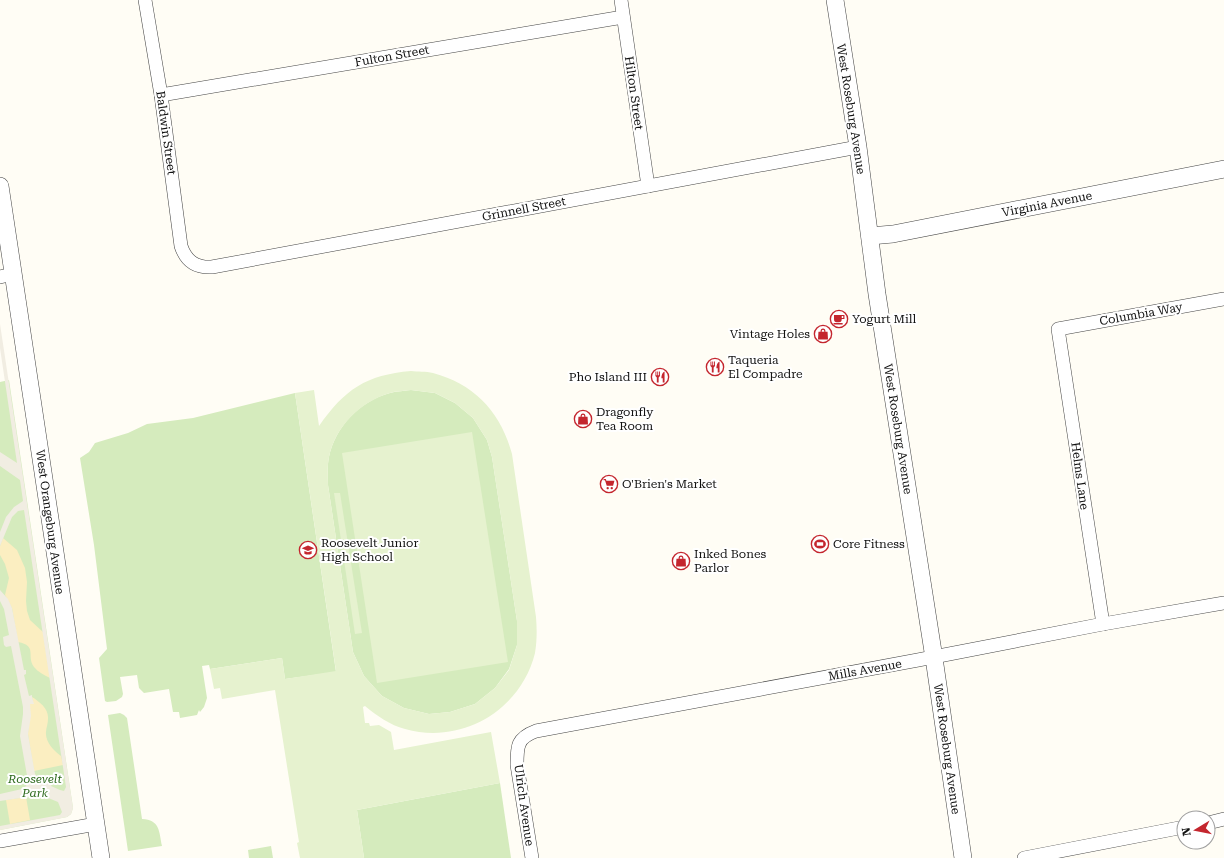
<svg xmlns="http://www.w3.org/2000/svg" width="1224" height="858" viewBox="0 0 1224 858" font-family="'Roboto Serif',serif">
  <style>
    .green { fill: #d5ebbd }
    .sand { fill: #fbeec1 }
    .pitch { fill: #e6f2cf; fill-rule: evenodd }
    .plaza { fill: #f1ede2 }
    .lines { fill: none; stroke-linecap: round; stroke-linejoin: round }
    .minor-casing { stroke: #444; stroke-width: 14 }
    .tertiary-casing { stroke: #444; stroke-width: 18 }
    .minor { stroke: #fff; stroke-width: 13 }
    .tertiary { stroke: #fff; stroke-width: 17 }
    .labels { text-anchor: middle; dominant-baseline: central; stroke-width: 4; stroke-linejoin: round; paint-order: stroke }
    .street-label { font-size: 12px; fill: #111; stroke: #fff }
    .poi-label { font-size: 12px; fill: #111; stroke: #fff; text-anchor: start }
    .park-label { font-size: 12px; font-style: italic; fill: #2f6b1f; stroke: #fff }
  </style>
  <rect width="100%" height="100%" fill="#fffdf5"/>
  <!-- green -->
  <g class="green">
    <polygon points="9,380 73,808 71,814 67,817 0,830 0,382"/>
    <path d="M411,390L435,393L455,403L473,418L487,440L492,457L517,621V645L509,669L495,688L475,704L450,712L429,714L404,708L382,696L364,676L353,652L328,485C328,476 327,466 329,457C335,427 360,401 390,393C397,391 405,391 411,390Z"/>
    <polygon points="295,393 336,672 285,679 282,658 210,669 209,665 202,666 207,698 204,707 200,712 199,710 197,715 180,718 179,712 173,712 169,689 144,693 139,688 137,675 120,677 123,694 122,697 116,701 107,702 105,701 99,658 107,649 94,545 80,458 89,452 95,443 128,433 147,424 193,418"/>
    <path d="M120,713L124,715L127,718L142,819C160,820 159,831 162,846L128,851L108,715Z"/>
    <polygon points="500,783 511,858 364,858 357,810"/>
    <polygon points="271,846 273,858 249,858 248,850"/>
  </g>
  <!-- sand -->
  <g class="sand">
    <path d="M3,538L17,550L25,568L27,582L26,601L27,611L30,620L43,632L50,678C44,675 38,672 34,667C26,656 38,646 18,642L12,608L5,595L9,578L5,564L0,555V546Z"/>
    <path d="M32,697C40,702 49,709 48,719C48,724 46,728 46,732C45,742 54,751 61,756L63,765L34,771L28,734L30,704H33Z"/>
    <polygon points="26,797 30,820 10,824 6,800"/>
  </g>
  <!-- pitch -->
  <g class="pitch">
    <path d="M411,371C418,372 426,371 433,373C475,384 501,413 512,454L536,617C537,629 537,641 535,653C521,710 462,745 405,729C390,725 377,716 365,706L363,707L365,723H369L370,726L379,725L391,732L394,750L491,732L500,783L357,810L364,858H300L297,843L299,842L275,690L222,699L220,688L214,689L210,669L282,658L285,679L336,671L295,393L314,390L319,426C345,389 366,375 411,371ZM411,390L435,393L455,403L473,418L487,440L492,457L517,621V645L509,670L495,688L475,704L450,712L429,714L404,708L382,696L364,676L353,652L328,485C328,476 327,466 329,457C335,427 360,402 390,393C396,391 404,391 411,390Z"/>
    <polygon points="472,432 508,662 377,683 342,453"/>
    <polygon points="334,493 340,493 362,633 355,634"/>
  </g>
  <!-- plaza -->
  <polygon class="plaza" points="0,324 73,808 71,814 67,817 0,830 0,826 60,815 62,812 58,802 41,795 0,801 0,794 22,789 26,786 28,781 20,736 23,714 23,707 11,646 6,647 4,645 3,637 9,635 4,609 0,601 0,590 8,599 12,608 24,670 26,670 26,674 24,675 29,696 32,695 32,697 34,704 30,704 31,716 28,734 35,774 38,778 48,784 49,782 52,784 51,786 60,790 64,791 66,787 24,510 18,511 12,517 0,546 0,532 6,517 14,507 23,501 20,480 0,466 0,452 17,463 0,348"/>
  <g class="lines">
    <defs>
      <g id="minor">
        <path d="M145,0L161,95L181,246C186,261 196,268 212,267L858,147"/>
        <polyline points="621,0 648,186"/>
        <polyline points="161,95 623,17"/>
        <polyline points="0,277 13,274"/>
        <polyline points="1103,624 1058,329 1224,299"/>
        <polyline points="1208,823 1224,819"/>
        <polyline points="0,841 96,824"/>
        <path d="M532,858L517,765C517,746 517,738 536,731L918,660L1103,624L1224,603"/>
        <polyline points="1024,858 1184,827"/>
      </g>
      <g id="tertiary">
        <polyline points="835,0 858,147 877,294 934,658 963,858"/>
        <polyline points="0,186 101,858"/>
        <polyline points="870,236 893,234 1224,169"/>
      </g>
    </defs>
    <!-- minor casing -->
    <use href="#minor" class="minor-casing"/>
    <!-- tertiary casing -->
    <use href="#tertiary" class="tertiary-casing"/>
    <!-- minor -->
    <use href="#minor" class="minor"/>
    <!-- tertiary -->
    <use href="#tertiary" class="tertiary"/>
  </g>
  <!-- icons -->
  <defs>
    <symbol id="cafe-ring" viewBox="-11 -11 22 22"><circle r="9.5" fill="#fff" stroke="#c4262e" stroke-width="1.5"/><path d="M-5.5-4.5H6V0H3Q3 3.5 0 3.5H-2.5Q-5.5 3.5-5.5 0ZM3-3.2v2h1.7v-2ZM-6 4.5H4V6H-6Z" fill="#c4262e"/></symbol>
    <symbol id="shop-ring" viewBox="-11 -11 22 22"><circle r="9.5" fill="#fff" stroke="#c4262e" stroke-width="1.5"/><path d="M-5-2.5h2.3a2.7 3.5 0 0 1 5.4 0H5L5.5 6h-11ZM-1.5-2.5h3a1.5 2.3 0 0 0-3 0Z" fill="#c4262e"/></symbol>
    <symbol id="restaurant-ring" viewBox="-11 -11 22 22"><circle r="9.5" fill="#fff" stroke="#c4262e" stroke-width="1.5"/><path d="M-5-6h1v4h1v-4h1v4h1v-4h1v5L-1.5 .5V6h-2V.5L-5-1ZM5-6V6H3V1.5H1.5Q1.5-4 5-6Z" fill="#c4262e"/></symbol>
    <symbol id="supermarket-ring" viewBox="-11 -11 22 22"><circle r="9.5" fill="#fff" stroke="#c4262e" stroke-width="1.5"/><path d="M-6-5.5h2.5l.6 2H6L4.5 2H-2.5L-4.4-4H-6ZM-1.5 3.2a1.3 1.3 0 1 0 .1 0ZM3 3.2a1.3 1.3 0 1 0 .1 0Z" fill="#c4262e"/></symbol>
    <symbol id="stadium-ring" viewBox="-11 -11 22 22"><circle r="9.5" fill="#fff" stroke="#c4262e" stroke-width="1.5"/><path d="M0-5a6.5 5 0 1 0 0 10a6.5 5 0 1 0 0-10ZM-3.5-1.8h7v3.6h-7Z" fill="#c4262e"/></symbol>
    <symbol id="school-ring" viewBox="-11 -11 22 22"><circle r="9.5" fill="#fff" stroke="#c4262e" stroke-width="1.5"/><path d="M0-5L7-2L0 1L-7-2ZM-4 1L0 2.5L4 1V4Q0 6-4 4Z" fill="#c4262e"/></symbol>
  </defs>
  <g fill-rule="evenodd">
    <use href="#cafe-ring" x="829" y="309" width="20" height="20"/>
    <use href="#shop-ring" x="813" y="324" width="20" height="20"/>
    <use href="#restaurant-ring" x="705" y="357" width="20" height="20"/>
    <use href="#restaurant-ring" x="650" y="367" width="20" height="20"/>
    <use href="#shop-ring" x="573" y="409" width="20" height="20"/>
    <use href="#supermarket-ring" x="599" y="474" width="20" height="20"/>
    <use href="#stadium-ring" x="810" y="534" width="20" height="20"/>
    <use href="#school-ring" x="298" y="540" width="20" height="20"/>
    <use href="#shop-ring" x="671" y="551" width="20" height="20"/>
  </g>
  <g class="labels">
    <!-- street labels -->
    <g class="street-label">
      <text transform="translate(392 56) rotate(-10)">Fulton Street</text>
      <text transform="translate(634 93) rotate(82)">Hilton Street</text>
      <text transform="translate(851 109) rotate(81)">West Roseburg Avenue</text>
      <text transform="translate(166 133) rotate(82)">Baldwin Street</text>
      <text transform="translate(1047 204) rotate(-11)">Virginia Avenue</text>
      <text transform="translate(524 209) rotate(-11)">Grinnell Street</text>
      <text transform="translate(1141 314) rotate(-10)">Columbia Way</text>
      <text transform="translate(898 429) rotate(81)">West Roseburg Avenue</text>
      <text transform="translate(1080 476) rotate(82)">Helms Lane</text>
      <text transform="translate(50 522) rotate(82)">West Orangeburg Avenue</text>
      <text transform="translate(865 670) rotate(-10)">Mills Avenue</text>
      <text transform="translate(947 749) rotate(82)">West Roseburg Avenue</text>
      <text transform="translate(524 805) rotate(82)">Ulrich Avenue</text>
    </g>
    <!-- poi labels -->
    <g class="poi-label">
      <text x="852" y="319">Yogurt Mill</text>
      <text x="810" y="334" text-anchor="end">Vintage Holes</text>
      <text x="728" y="360">Taqueria<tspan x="728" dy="14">El Compadre</tspan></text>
      <text x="647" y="377" text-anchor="end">Pho Island III</text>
      <text x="596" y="412">Dragonfly<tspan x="596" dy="14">Tea Room</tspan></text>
      <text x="622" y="484">O'Brien's Market</text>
      <text x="321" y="543">Roosevelt Junior<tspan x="321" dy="14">High School</tspan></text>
      <text x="833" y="544">Core Fitness</text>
      <text x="694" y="554">Inked Bones<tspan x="694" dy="14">Parlor</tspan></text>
    </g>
    <!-- park labels -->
    <g class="park-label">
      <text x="35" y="779">Roosevelt<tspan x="35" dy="14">Park</tspan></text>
    </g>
  </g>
  <!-- north arrow -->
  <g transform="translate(1196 830) rotate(260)"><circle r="19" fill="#ffffff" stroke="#a0a0a0"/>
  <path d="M0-3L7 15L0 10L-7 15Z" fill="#c4262e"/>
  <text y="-6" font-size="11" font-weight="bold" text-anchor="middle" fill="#111111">N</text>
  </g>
</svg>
